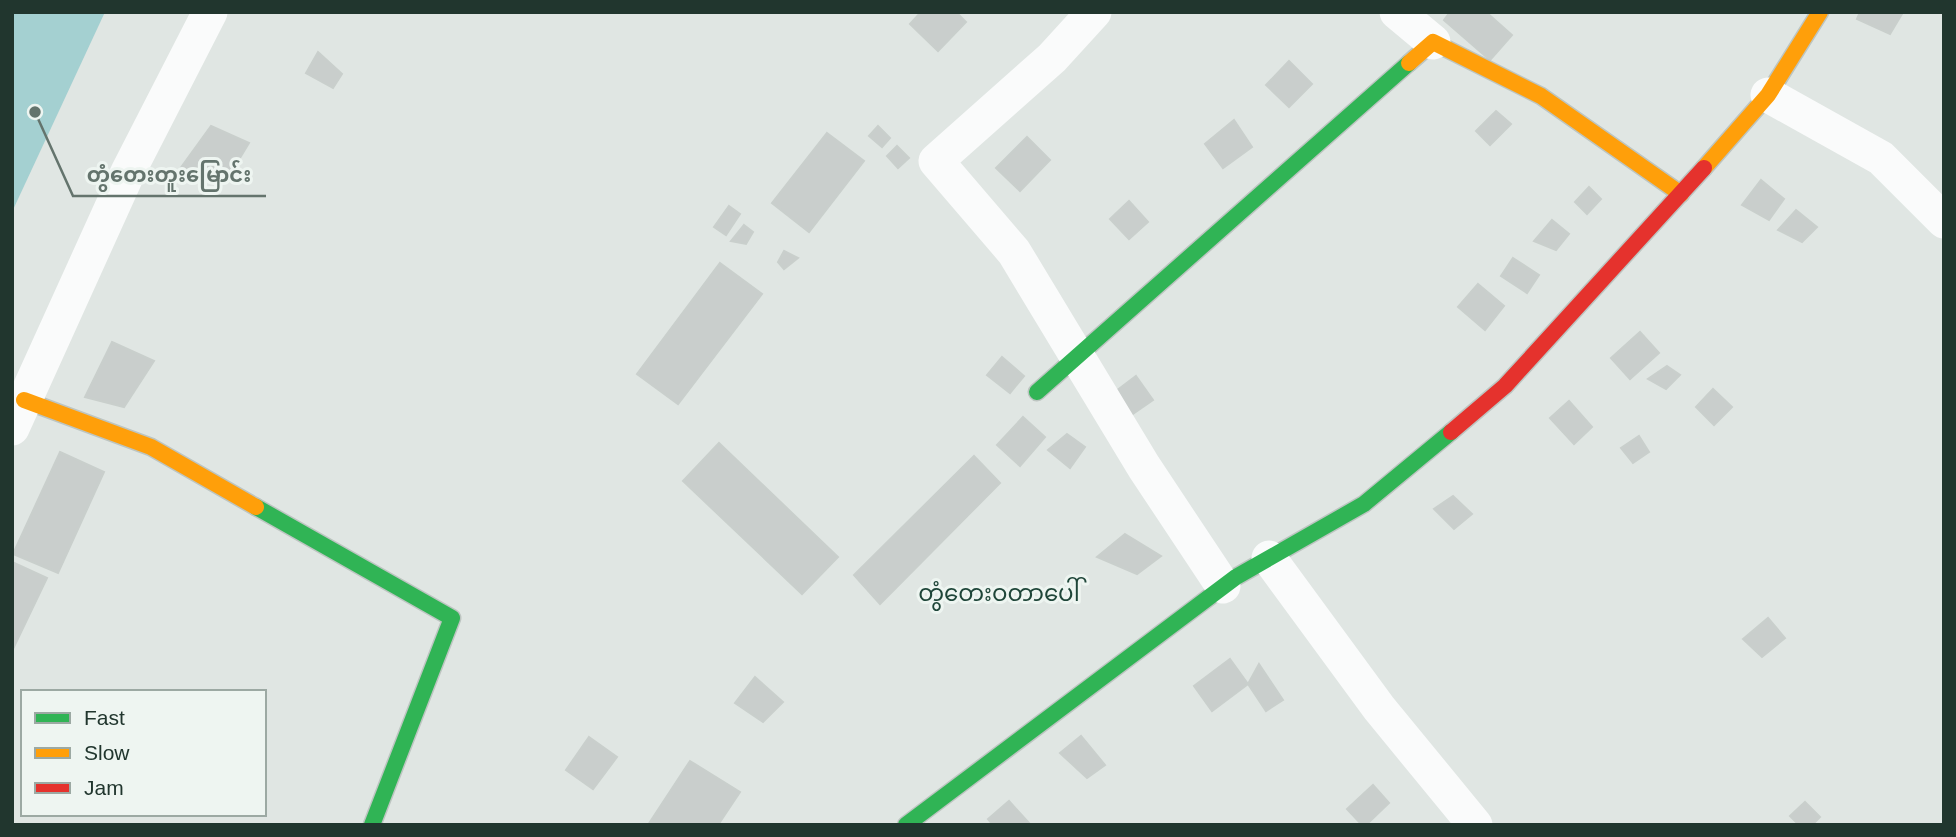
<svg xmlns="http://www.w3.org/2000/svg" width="1956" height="837" viewBox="0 0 1956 837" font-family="Arial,'Noto Sans Myanmar',sans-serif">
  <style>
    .water { fill: #a4d0d1 }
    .building { fill: #c9cecc; stroke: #c9cfcc; stroke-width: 2 }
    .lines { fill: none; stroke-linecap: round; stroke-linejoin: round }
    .fast-casing { stroke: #bdc5c1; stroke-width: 19 }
    .slow-casing { stroke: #bdc5c1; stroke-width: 19 }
    .jam-casing { stroke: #bdc5c1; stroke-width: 19 }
    .street { stroke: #fafbfb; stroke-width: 35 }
    .fast { stroke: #30b455; stroke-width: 16 }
    .slow { stroke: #ff9f0a; stroke-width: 16 }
    .jam { stroke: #e5322d; stroke-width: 16 }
    .labels { text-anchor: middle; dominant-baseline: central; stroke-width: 6; stroke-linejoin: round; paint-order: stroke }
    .quarter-label { font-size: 23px; fill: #1f4639; stroke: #eef5f1 }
    .leader { fill: none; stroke: #64746d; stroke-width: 2.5 }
    .callout-dot { fill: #64746d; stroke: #eef5f1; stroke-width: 2.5 }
    .callout-label { font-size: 21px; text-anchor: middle; font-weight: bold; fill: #64746d; stroke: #eef5f1; stroke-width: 6; stroke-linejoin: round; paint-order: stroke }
  </style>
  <rect width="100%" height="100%" fill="#e0e6e3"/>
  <!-- water -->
  <polygon class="water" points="12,12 105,12 12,212"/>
  <!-- building -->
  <g class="building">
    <polygon points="921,12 956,12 966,22 938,51 910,24"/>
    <polygon points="1450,12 1486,12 1512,35 1490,60 1444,20"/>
    <polygon points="1860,12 1900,12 1902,14 1890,34 1857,19"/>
    <polygon points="318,52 342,74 333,88 306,73"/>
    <polygon points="1289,61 1312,84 1289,107 1266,85"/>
    <polygon points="1496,111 1511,124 1490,145 1476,131"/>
    <polygon points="1234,120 1252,147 1223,168 1205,144"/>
    <polygon points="211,126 249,143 226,181 177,173"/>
    <polygon points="878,126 890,138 882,147 869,136"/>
    <polygon points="827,133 864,161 809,232 772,203"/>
    <polygon points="1027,137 1050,160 1020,191 996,168"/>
    <polygon points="897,146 909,158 898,168 887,156"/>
    <polygon points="1761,180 1784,199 1769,220 1742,205"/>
    <polygon points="1589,187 1601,199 1587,214 1575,202"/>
    <polygon points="1129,201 1148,222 1129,239 1110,219"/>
    <polygon points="729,206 740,214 726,235 714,227"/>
    <polygon points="1796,210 1817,227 1802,242 1778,230"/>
    <polygon points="1552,220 1569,234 1556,250 1534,241"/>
    <polygon points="744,225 753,232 746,244 731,241"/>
    <polygon points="784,251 798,258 784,269 778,262"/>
    <polygon points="1513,258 1539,275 1527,293 1501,276"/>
    <polygon points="720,263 762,294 678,404 637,374"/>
    <polygon points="1478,284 1504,306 1485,330 1458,307"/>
    <polygon points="1640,332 1659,353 1630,379 1611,358"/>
    <polygon points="112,342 154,361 124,407 85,397"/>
    <polygon points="1002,357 1024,376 1010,393 987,375"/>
    <polygon points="1667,366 1680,375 1666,389 1648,379"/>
    <polygon points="1136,376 1153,400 1127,418 1116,391"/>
    <polygon points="1713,389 1732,407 1714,425 1696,407"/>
    <polygon points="1569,401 1592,427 1574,444 1550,418"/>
    <polygon points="1023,417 1045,437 1020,466 997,445"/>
    <polygon points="1067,434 1085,447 1070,468 1048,450"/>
    <polygon points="1639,436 1649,452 1633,463 1621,448"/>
    <polygon points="719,443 838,557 802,594 683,481"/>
    <polygon points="60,452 104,472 58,573 13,554"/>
    <polygon points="974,456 1000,483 880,604 854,575"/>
    <polygon points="1453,496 1472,514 1454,529 1434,509"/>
    <polygon points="1125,534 1161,556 1137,574 1097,557"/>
    <polygon points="12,562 47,578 12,651"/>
    <polygon points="1768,618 1785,638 1762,657 1743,639"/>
    <polygon points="1230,659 1248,684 1212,711 1194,686"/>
    <polygon points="1259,664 1283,700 1266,711 1248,684"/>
    <polygon points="755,677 783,702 763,722 735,703"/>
    <polygon points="1081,736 1105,765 1087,778 1060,753"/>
    <polygon points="589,737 617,757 593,789 566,770"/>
    <polygon points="690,761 740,792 718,825 648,825"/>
    <polygon points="1373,785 1389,803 1366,825 1362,825 1347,809"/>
    <polygon points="1009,801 1029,823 1027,825 993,825 988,819"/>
    <polygon points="1805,802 1820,817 1812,825 1799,825 1790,816"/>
  </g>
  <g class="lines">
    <defs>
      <g id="fast">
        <polyline points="1037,392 1409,63"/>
        <polyline points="256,507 452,618 372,825"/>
        <polyline points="906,825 1236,577 1364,504 1451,432"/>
      </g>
      <g id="slow">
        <polyline points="1409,63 1433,42 1541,96 1681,194"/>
        <polyline points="1704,168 1768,95 1820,12"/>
        <polyline points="24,400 151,447 256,507"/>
      </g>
      <polyline id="jam" points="1451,432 1505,386 1704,168"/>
    </defs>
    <!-- fast casing -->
    <use href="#fast" class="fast-casing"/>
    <!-- slow casing -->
    <use href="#slow" class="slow-casing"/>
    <!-- jam casing -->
    <use href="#jam" class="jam-casing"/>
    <!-- street -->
    <g class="street">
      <polyline points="1094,12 1052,58 936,161 1014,252 1144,467 1223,586"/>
      <polyline points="1397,12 1433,42"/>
      <polyline points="1768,95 1881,158 1944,221"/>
      <polyline points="12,428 128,172 210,12"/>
      <polyline points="1269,558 1379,708 1475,825"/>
    </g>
    <!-- fast -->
    <use href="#fast" class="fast"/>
    <!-- slow -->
    <use href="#slow" class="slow"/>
    <!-- jam -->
    <use href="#jam" class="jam"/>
  </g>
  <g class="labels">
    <!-- quarter labels -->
    <g class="quarter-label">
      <text x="999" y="593">တွံတေးဝတာပေါ်</text>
    </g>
  </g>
  <!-- callouts -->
  <path class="leader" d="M35 112L73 196H266"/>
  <circle class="callout-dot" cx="35" cy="112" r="7"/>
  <g class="callout-label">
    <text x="169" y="182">တွံတေးတူးမြောင်း</text>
  </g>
  <!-- border -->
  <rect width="1956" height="837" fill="none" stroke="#21362e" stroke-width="28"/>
  <!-- legend -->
  <rect x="21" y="690" width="245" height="126" fill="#eef5f1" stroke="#9ca9a3" stroke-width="2"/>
  <rect x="35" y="713" width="35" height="10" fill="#30b455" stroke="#9ca9a3" stroke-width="2"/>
  <text x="84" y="725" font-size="21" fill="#21362e">Fast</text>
  <rect x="35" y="748" width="35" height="10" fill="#ff9f0a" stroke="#9ca9a3" stroke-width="2"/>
  <text x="84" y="760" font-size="21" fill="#21362e">Slow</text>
  <rect x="35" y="783" width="35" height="10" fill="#e5322d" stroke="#9ca9a3" stroke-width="2"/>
  <text x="84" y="795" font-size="21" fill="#21362e">Jam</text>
</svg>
